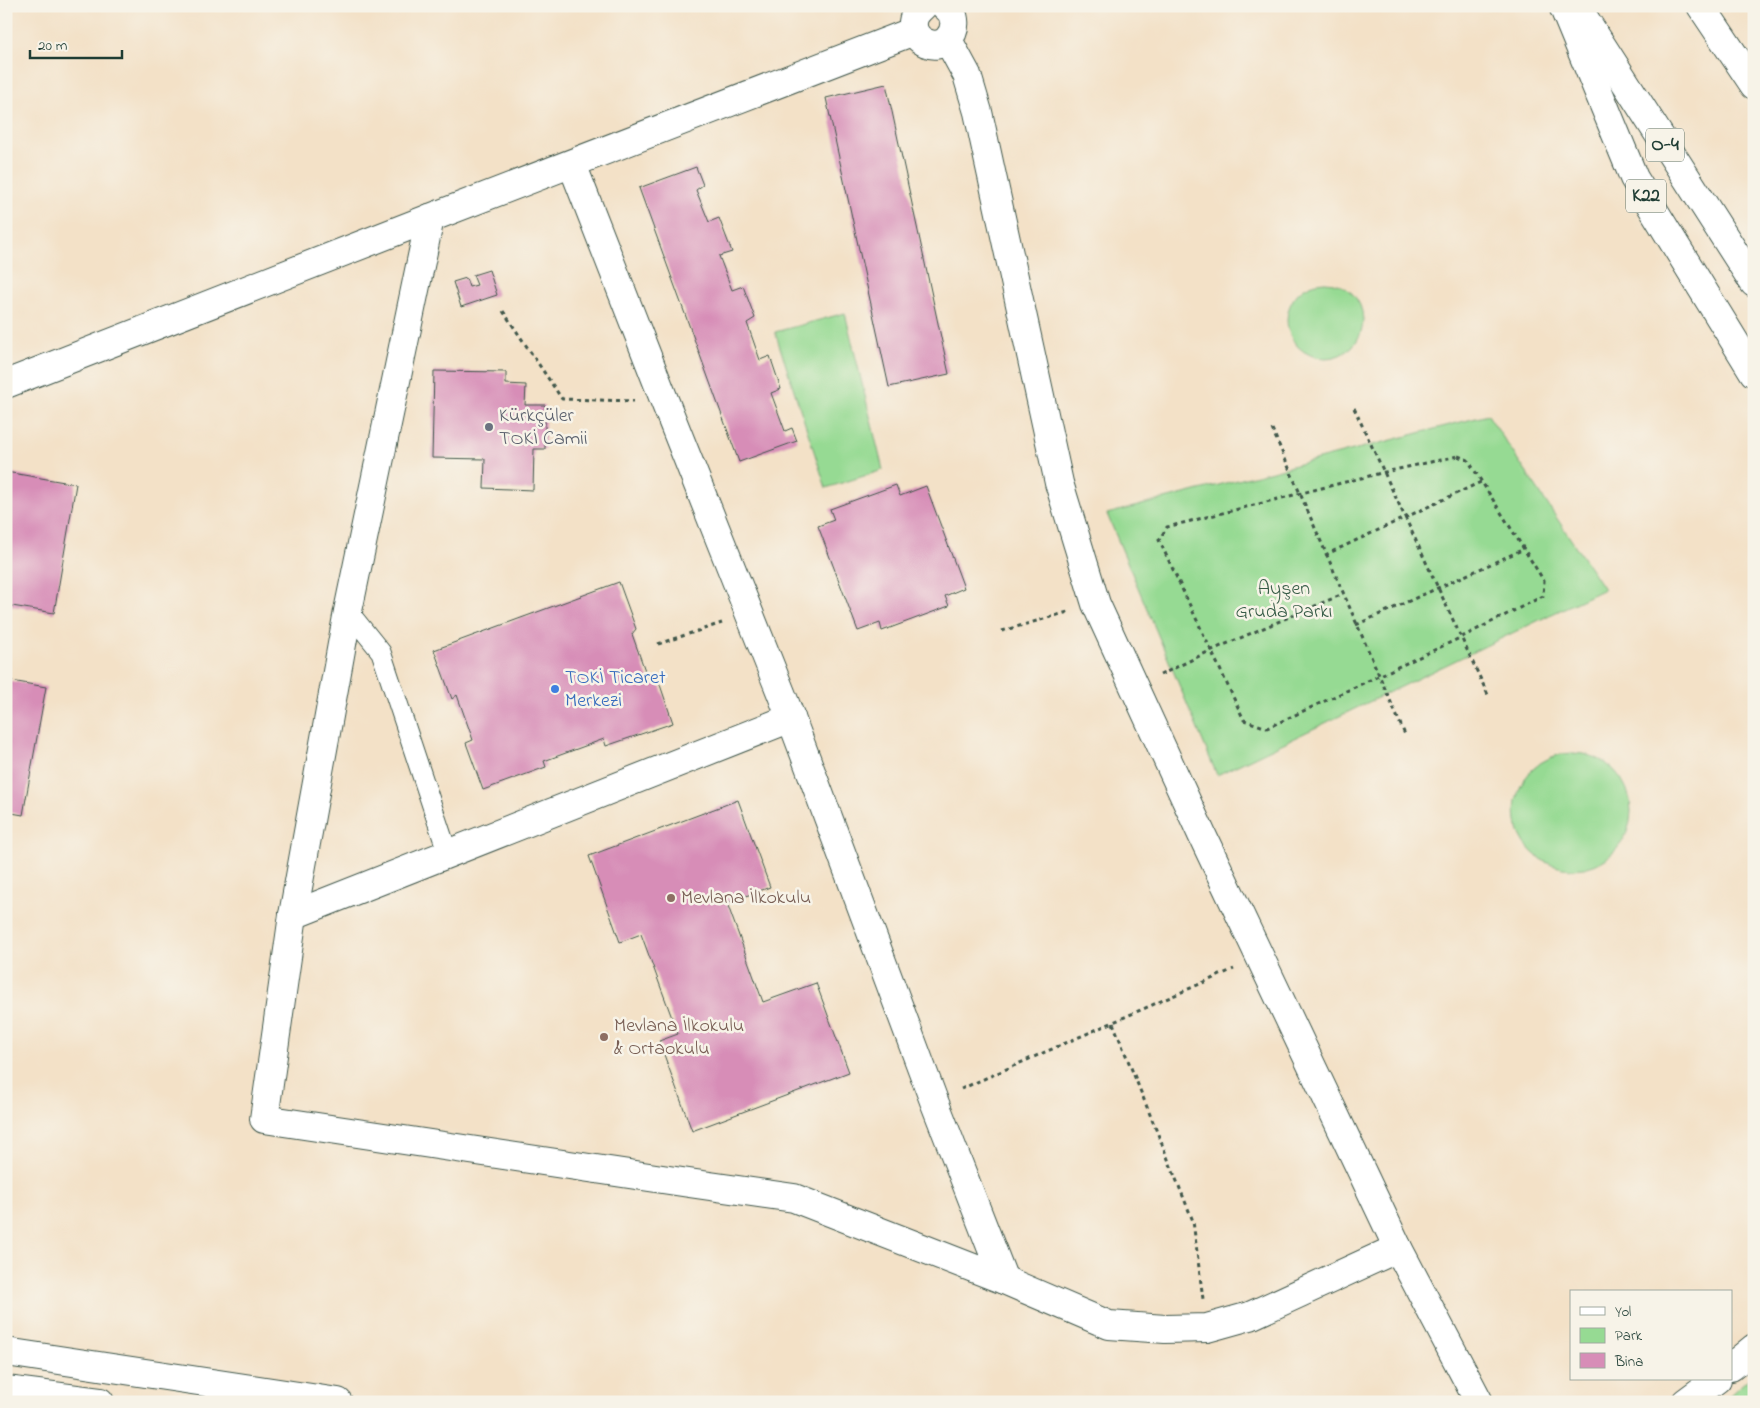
<svg xmlns="http://www.w3.org/2000/svg" width="1760" height="1408" viewBox="0 0 1760 1408" font-family="'Indie Flower',sans-serif">
  <style>
    .green { fill: #96da93; stroke: #5a8c64 }
    .building { fill: #d78db7 }
    .lines { fill: none; stroke-linecap: round; stroke-linejoin: round }
    .service-casing { stroke: #3f564a; stroke-width: 21 }
    .minor-casing { stroke: #3f564a; stroke-width: 30 }
    .tertiary-casing { stroke: #3f564a; stroke-width: 30 }
    .secondary-casing { stroke: #3f564a; stroke-width: 30 }
    .motorway-casing { stroke: #3f564a; stroke-width: 30 }
    .path { stroke: #3f564a; stroke-width: 3; stroke-dasharray: 4 4; stroke-linecap: butt }
    .service { stroke: #fff; stroke-width: 19 }
    .minor { stroke: #fff; stroke-width: 28 }
    .tertiary { stroke: #fff; stroke-width: 28 }
    .secondary { stroke: #fff; stroke-width: 28 }
    .motorway { stroke: #fff; stroke-width: 28 }
    .worship-dot { fill: #6b7280; stroke: #f7f3e8; stroke-width: 2 }
    .shop-dot { fill: #3f7fe0; stroke: #f7f3e8; stroke-width: 2 }
    .education-dot { fill: #8d6e63; stroke: #f7f3e8; stroke-width: 2 }
    .labels { text-anchor: middle; dominant-baseline: central; stroke-width: 5; stroke-linejoin: round; paint-order: stroke }
    .shield { fill: #f7f3e8; stroke: #60746a; stroke-width: 1 }
    .shield-label { font-size: 19px; font-weight: bold; fill: #1f3d34 }
    .worship-label { font-size: 20px; fill: #5b616d; stroke: #f7f3e8; text-anchor: start }
    .park-label { font-size: 20px; fill: #375c47; stroke: #f7f3e8 }
    .shop-label { font-size: 20px; fill: #366cbe; stroke: #f7f3e8; text-anchor: start }
    .education-label { font-size: 20px; fill: #785e54; stroke: #f7f3e8; text-anchor: start }
  </style>
  <rect width="100%" height="100%" fill="#f7f3e8"/>
  <filter id="ink" filterUnits="userSpaceOnUse"><feTurbulence type="fractalNoise" baseFrequency=".02" numOctaves="2"/><feDisplacementMap in="SourceGraphic" scale="10" xChannelSelector="R" yChannelSelector="G"/><feConvolveMatrix kernelMatrix="1 2 1 2 8 2 1 2 1" color-interpolation-filters="sRGB"/></filter>
  <filter id="wash" filterUnits="userSpaceOnUse"><feTurbulence type="fractalNoise" baseFrequency=".0096" numOctaves="4" result="noise"/><feDisplacementMap in="SourceGraphic" scale="20" xChannelSelector="R" yChannelSelector="G"/><feGaussianBlur stdDeviation="1.12" result="paint"/><feColorMatrix in="noise" values="0 0 0 0 0 0 0 0 0 0 0 0 0 0 0 0 0 1.4 0 .05"/><feComposite in="paint" operator="in"/></filter>
  <g filter="url(#wash)">
    <rect width="100%" height="100%" fill="#f3e1c7"/>
    <!-- green -->
    <g class="green">
      <circle cx="1325" cy="320" r="38"/>
      <polygon points="845,313 883,470 826,488 775,332"/>
      <polygon points="1488,415 1604,589 1217,775 1107,514"/>
      <circle cx="1573" cy="811" r="58"/>
      <polygon points="1754,1374 1754,1402 1722,1402"/>
    </g>
    <g id="blocks">
      <!-- building -->
      <g class="building">
        <polygon points="886,84 949,374 889,387 826,98"/>
        <polygon points="696,167 703,185 696,190 709,222 719,218 732,252 719,256 732,290 743,286 755,318 747,323 760,360 770,356 781,389 771,393 785,431 792,428 797,441 739,462 639,188"/>
        <polygon points="489,270 497,295 461,307 453,282 466,278 469,287 477,285 473,275"/>
        <polygon points="434,371 506,372 506,384 526,385 525,405 545,405 545,449 534,449 533,490 484,488 485,459 432,458"/>
        <polygon points="6,472 76,484 54,613 6,605"/>
        <polygon points="896,485 900,496 926,486 964,588 945,596 949,606 882,631 880,623 858,631 818,526 834,520 830,509"/>
        <polygon points="619,582 636,629 632,634 649,682 658,679 673,723 606,746 604,739 544,761 546,767 483,790 466,743 473,740 457,695 452,699 434,650"/>
        <polygon points="6,680 46,687 23,815 6,812"/>
        <polygon points="738,800 770,887 727,903 763,1002 816,983 849,1072 692,1131 659,1041 678,1034 641,934 620,942 589,856"/>
      </g>
    </g>
  </g>
  <g filter="url(#ink)">
    <use href="#blocks" fill-opacity="0" stroke="#3f564a" stroke-width="1"/>
    <g class="lines">
      <defs>
        <polyline id="service" points="348,611 381,652 448,854"/>
        <g id="minor">
          <polyline points="572,164 665,402 791,718 934,1101 1004,1280"/>
          <polyline points="430,218 348,611 293,915 264,1119 689,1183 794,1198 1004,1280 1109,1325 1165,1329 1207,1328 1250,1316 1398,1248"/>
          <polyline points="293,915 791,718"/>
        </g>
        <polyline id="tertiary" points="948,40 967,75 978,112 1059,483 1096,604 1202,835 1398,1248 1479,1402"/>
        <g id="secondary">
          <path d="M923,6C916,12 912,18 913,27C915,41 935,51 947,40C957,31 957,14 945,6"/>
          <polyline points="6,384 430,218 914,31"/>
        </g>
        <g id="motorway">
          <polyline points="1563,6 1634,178 1754,373"/>
          <polyline points="1701,6 1754,85"/>
          <polyline points="1579,10 1754,283"/>
          <polyline points="6,1352 338,1402"/>
          <polyline points="1731,1367 1754,1348"/>
          <polyline points="6,1390 100,1402"/>
          <polyline points="1686,1402 1717,1379"/>
        </g>
      </defs>
      <!-- service casing -->
      <use href="#service" class="service-casing"/>
      <!-- minor casing -->
      <use href="#minor" class="minor-casing"/>
      <!-- tertiary casing -->
      <use href="#tertiary" class="tertiary-casing"/>
      <!-- secondary casing -->
      <use href="#secondary" class="secondary-casing"/>
      <!-- motorway casing -->
      <use href="#motorway" class="motorway-casing"/>
      <!-- path -->
      <g class="path">
        <polyline points="503,311 562,399 634,401"/>
        <polyline points="1354,408 1489,697"/>
        <polyline points="1272,429 1406,737"/>
        <polygon points="1458,456 1468,460 1544,581 1543,596 1462,637 1267,728 1244,720 1159,540 1167,527 1385,472"/>
        <polyline points="1325,555 1483,481"/>
        <polyline points="1356,625 1524,549"/>
        <polyline points="1002,631 1068,612"/>
        <polyline points="658,644 722,623"/>
        <polyline points="1160,675 1212,650 1343,594"/>
        <polyline points="1113,1023 1193,1221 1203,1299"/>
        <polyline points="961,1089 1234,969"/>
      </g>
      <!-- service -->
      <use href="#service" class="service"/>
      <!-- minor -->
      <use href="#minor" class="minor"/>
      <!-- tertiary -->
      <use href="#tertiary" class="tertiary"/>
      <!-- secondary -->
      <use href="#secondary" class="secondary"/>
      <!-- motorway -->
      <use href="#motorway" class="motorway"/>
    </g>
  </g>
  <!-- markers -->
  <circle class="worship-dot" cx="489" cy="427" r="5"/>
  <circle class="shop-dot" cx="555" cy="689" r="5"/>
  <g class="education-dot">
    <circle cx="671" cy="898" r="5"/>
    <circle cx="604" cy="1037" r="5"/>
  </g>
  <g class="labels">
    <!-- shield labels -->
    <g class="shield">
      <rect x="1646" y="128.5" width="38" height="33" rx="4"/>
      <rect x="1626" y="179.5" width="40" height="33" rx="4"/>
    </g>
    <g class="shield-label">
      <text x="1665" y="145">O-4</text>
      <text x="1646" y="196">K22</text>
    </g>
    <!-- worship labels -->
    <g class="worship-label">
      <text x="499" y="416">Kürkçüler<tspan x="499" dy="23">TOKİ Camii</tspan></text>
    </g>
    <!-- park labels -->
    <g class="park-label">
      <text x="1284" y="589">Ayşen<tspan x="1284" dy="23">Gruda Parkı</tspan></text>
    </g>
    <!-- shop labels -->
    <g class="shop-label">
      <text x="565" y="678">TOKİ Ticaret<tspan x="565" dy="23">Merkezi</tspan></text>
    </g>
    <!-- education labels -->
    <g class="education-label">
      <text x="681" y="898">Mevlana İlkokulu</text>
      <text x="614" y="1026">Mevlana İlkokulu<tspan x="614" dy="23">&amp; Ortaokulu</tspan></text>
    </g>
  </g>
  <!-- margin -->
  <rect width="1760" height="1408" fill="none" stroke="#f7f3e8" stroke-width="25"/>
  <!-- legend -->
  <rect x="1570" y="1290" width="162" height="90" fill="#f7f3e8" stroke="#a1aaa0"/>
  <rect x="1580" y="1307" width="25" height="8" fill="#ffffff" stroke="#a1aaa0"/>
  <text x="1615" y="1316" font-size="15" fill="#1f3d34">Yol</text>
  <rect x="1580" y="1328" width="25" height="15" fill="#96da93" stroke="#a1aaa0"/>
  <text x="1615" y="1340" font-size="15" fill="#1f3d34">Park</text>
  <rect x="1580" y="1353" width="25" height="15" fill="#d78db7" stroke="#a1aaa0"/>
  <text x="1615" y="1366" font-size="15" fill="#1f3d34">Bina</text>
  <!-- scale -->
  <path d="M30 50v8h92v-8" fill="none" stroke="#1f3d34" stroke-width="2.5"/>
  <text x="38" y="50" font-size="15" fill="#1f3d34" stroke="#f7f3e8" stroke-width="4" paint-order="stroke">20 m</text>
</svg>
